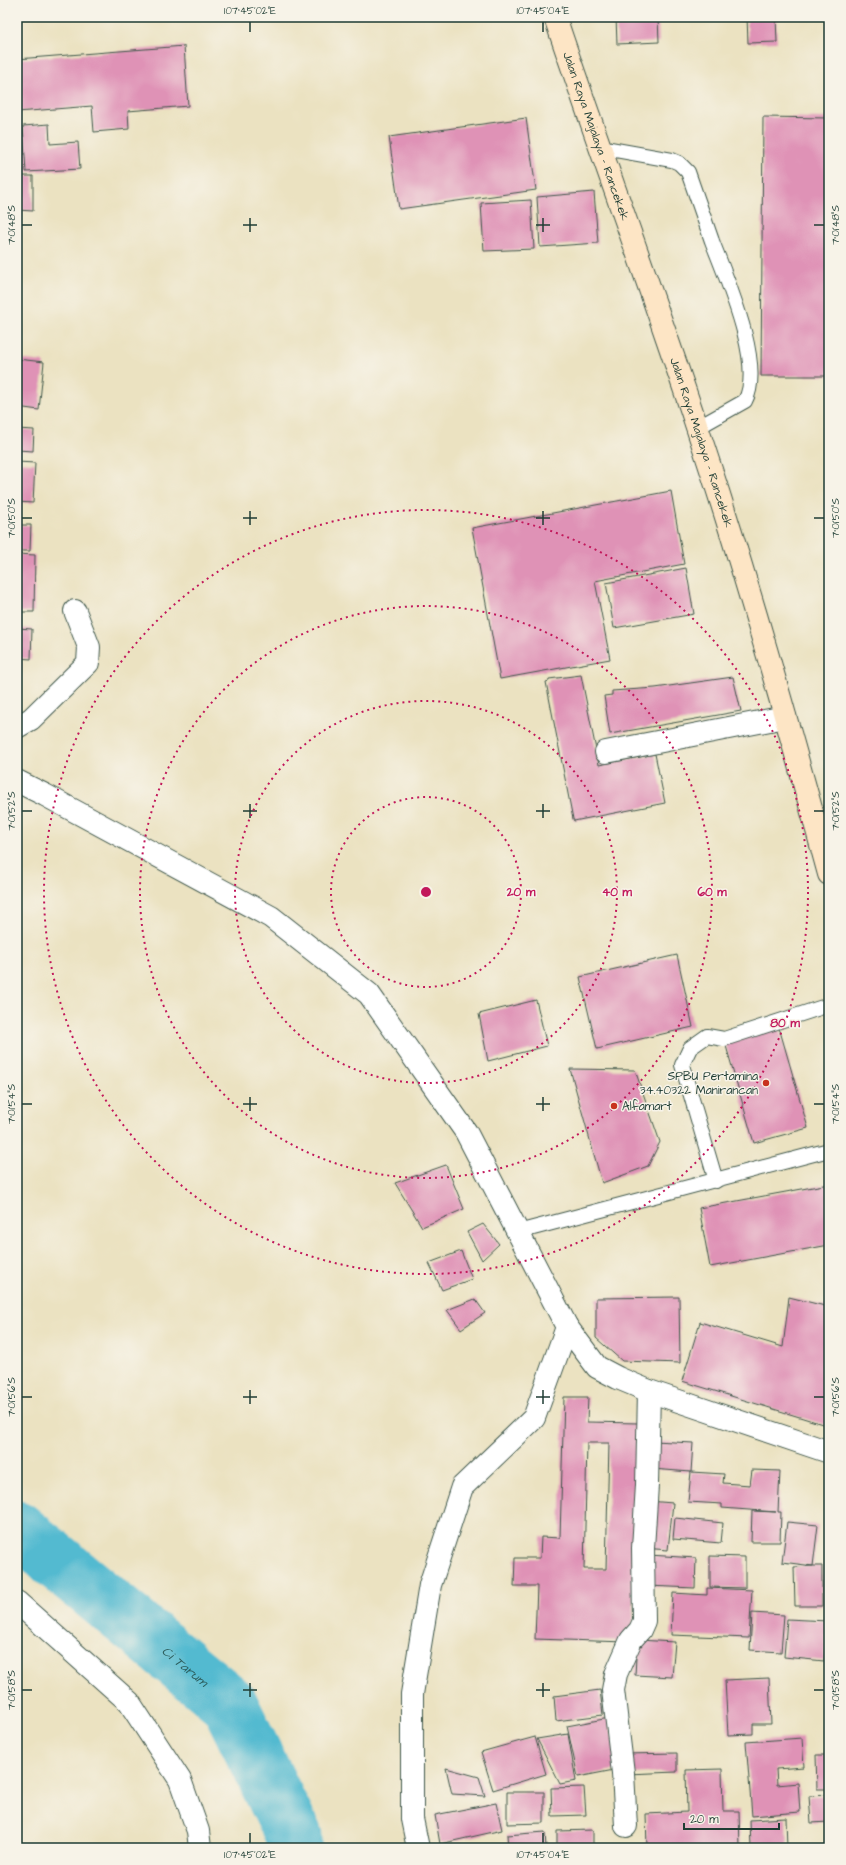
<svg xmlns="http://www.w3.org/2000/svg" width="846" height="1865" viewBox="0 0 846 1865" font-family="'Architects Daughter',sans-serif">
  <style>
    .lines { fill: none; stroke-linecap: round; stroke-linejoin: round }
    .river { stroke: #53bad0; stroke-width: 57 }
    .building { fill: #df92b6; fill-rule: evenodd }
    .lane-casing { stroke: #3e5649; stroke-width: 16 }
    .street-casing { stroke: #3e5649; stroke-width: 24 }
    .secondary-casing { stroke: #3e5649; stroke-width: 24 }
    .lane { stroke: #fff; stroke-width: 14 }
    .street { stroke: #fff; stroke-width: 22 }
    .secondary { stroke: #fde5c5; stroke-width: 22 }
    .ticks { fill: none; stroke: #1f3d34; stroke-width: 1.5 }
    .ring { fill: none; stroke: #c2185b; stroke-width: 2; stroke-dasharray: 2 4 }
    .poi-dot { fill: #c8321e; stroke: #f7f3e8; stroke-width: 1.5 }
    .labels { text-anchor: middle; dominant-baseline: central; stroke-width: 3; stroke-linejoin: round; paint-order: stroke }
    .street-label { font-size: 12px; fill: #1f3d34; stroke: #f7f3e8 }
    .poi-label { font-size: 12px; fill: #1f3d34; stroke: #f7f3e8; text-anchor: end }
    .water-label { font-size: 13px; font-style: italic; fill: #2c5c5b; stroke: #f7f3e8 }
    .centre { fill: #c2185b; stroke: #f7f3e8; stroke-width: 2 }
    .ring-label { font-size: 12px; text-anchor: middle; font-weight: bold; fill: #c2185b; stroke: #f7f3e8; stroke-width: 3; stroke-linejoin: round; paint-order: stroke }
    .neatline { fill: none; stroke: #1f3d34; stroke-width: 1.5 }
    .ticks-label { font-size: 10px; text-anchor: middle; fill: #1f3d34 }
  </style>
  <rect width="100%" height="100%" fill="#f7f3e8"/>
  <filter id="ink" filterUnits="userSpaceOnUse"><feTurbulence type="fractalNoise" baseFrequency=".025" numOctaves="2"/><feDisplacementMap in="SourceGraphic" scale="8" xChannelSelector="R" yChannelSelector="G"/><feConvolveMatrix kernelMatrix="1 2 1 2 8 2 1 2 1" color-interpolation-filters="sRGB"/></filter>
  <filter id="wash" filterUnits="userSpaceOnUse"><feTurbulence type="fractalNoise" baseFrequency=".012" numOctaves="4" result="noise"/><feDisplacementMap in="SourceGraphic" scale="16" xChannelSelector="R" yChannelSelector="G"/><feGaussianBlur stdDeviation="0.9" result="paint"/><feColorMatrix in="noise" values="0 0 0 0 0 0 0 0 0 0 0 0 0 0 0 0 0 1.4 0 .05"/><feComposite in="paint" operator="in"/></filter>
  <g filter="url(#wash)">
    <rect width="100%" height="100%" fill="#ebe2c1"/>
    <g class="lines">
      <!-- river -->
      <path class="river" id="s1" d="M17,1529L229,1703L294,1836V1848"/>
    </g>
    <g id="blocks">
      <!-- building -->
      <g class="building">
        <polygon points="616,17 658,17 659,42 617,44"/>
        <polygon points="747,17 776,17 777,42 748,43"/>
        <polygon points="184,46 188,106 128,111 129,129 94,132 92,106 17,112 17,59"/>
        <polygon points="763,117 829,118 829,376 761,376"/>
        <polygon points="526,118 536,190 399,209 389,137"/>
        <polygon points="49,124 50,144 78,142 80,169 26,172 23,126"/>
        <polygon points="17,176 33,176 33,211 17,210"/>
        <polygon points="594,192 598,243 540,247 537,197"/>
        <polygon points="531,200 534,249 484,251 481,203"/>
        <polygon points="17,359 44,362 39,410 17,407"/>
        <polygon points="17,429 34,430 33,451 17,450"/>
        <polygon points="17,462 35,463 33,503 17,502"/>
        <polygon points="671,491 684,564 595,581 610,659 500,679 472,528"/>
        <polygon points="17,525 31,525 30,551 17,551"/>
        <polygon points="17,554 35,555 34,612 17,612"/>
        <polygon points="686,568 694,614 614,628 606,583"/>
        <polygon points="17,628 32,629 31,659 17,658"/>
        <polygon points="17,662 22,662 18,719 17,719"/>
        <polygon points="581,675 599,765 655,754 665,803 574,821 573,819 546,682 549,681 549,679"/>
        <polygon points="733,677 741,711 610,734 604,696 612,695 612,691 655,688"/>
        <polygon points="677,955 693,1027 597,1049 580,977"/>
        <polygon points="536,1000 547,1046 488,1061 479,1014"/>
        <polygon points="778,1024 808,1128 754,1143 724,1039"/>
        <polygon points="570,1069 635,1070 660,1142 648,1166 602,1183"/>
        <polygon points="446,1165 464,1209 422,1227 395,1183"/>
        <polygon points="829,1184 829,1245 710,1267 699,1208"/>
        <polygon points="483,1224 499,1244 482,1260 467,1232"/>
        <polygon points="461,1251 472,1279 442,1290 429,1263"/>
        <polygon points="679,1297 680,1363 622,1361 596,1338 596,1298"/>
        <polygon points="789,1297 829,1307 829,1426 682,1381 700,1322 783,1347"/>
        <polygon points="475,1299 485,1313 461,1329 447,1310"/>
        <path d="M564,1397H588L587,1422L638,1423L633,1629H626V1642L535,1639L537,1586H514L515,1558H540L541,1537L560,1538ZM587,1443H609L606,1569H584Z"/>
        <polygon points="654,1441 693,1443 691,1472 652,1469"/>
        <polygon points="752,1470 780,1471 778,1512 781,1512 780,1542 751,1542 752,1511 776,1512 722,1508 722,1504 688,1502 691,1472 724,1474 723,1483 750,1485"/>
        <polygon points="648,1501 673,1503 668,1550 644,1548"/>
        <polygon points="675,1518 723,1523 721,1543 673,1539"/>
        <polygon points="787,1522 818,1525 813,1566 822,1566 822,1606 795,1606 794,1567 813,1566 782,1562"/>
        <polygon points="649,1555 696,1558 695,1588 647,1586"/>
        <polygon points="710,1556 745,1557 745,1588 710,1587"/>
        <polygon points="707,1588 752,1590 749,1638 671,1635 673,1593 707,1595"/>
        <polygon points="752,1613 784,1615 781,1652 750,1650"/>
        <polygon points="787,1619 828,1621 824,1661 784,1657"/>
        <polygon points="637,1640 675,1642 672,1677 635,1675"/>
        <polygon points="769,1678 771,1724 753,1724 753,1734 728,1735 725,1680"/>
        <polygon points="600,1690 603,1715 556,1721 554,1696"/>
        <polygon points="609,1718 619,1769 578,1777 567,1726"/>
        <polygon points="568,1734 576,1781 560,1784 537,1739"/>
        <polygon points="535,1737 546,1774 493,1790 481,1752"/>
        <polygon points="802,1738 804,1767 776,1769 777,1785 798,1783 800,1812 752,1816 746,1742"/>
        <polygon points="677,1753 677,1772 626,1774 625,1754"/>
        <polygon points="816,1755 829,1755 829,1789 817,1789"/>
        <polygon points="446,1768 479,1777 485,1796 452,1794"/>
        <polygon points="722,1769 723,1811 739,1811 740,1848 647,1848 646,1814 687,1812 686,1770"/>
        <polygon points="584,1787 586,1815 552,1816 551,1788"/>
        <polygon points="507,1792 544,1792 544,1823 507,1824"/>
        <polygon points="829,1795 829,1822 811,1823 809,1796"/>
        <polygon points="496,1803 502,1830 440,1844 435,1815"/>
        <polygon points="786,1818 787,1848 751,1848 750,1820"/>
        <polygon points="593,1830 593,1848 557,1848 557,1831"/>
        <polygon points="545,1832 546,1848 508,1848 507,1835"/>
      </g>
    </g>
  </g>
  <g filter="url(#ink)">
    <use href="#blocks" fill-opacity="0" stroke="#3e5649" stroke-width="1"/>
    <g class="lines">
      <defs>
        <g id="lane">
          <path d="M599,147L672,160L679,163L688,172C696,195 704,218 712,241C726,278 765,365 745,401L697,428"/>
          <polyline points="716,1181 682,1065 690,1048 707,1036 724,1039 829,1005"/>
          <polyline points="518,1232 829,1150"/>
        </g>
        <g id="street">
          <polyline points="17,727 31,719 88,663 89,647 75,611"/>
          <polyline points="606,752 785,717"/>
          <polyline points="17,781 45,795 271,917 369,994 466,1132 567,1327 597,1367 618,1378 649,1391 829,1452"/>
          <polyline points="17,1602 129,1702 180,1780 198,1831 200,1848"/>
          <polyline points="626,1826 623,1773 613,1690 616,1674 631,1640 640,1630 644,1621 643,1548 647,1485 649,1391"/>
          <polyline points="418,1848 412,1819 412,1694 430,1585 462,1487 534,1418 567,1327"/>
        </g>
        <g id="secondary">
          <path id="s2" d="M555,17C601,154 652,290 697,427C746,574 788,724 829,874"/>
        </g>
      </defs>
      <!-- lane casing -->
      <use href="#lane" class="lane-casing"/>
      <!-- street casing -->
      <use href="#street" class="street-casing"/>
      <!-- secondary casing -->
      <use href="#secondary" class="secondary-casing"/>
      <!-- lane -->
      <use href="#lane" class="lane"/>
      <!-- street -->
      <use href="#street" class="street"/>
      <!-- secondary -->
      <use href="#secondary" class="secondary"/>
    </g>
  </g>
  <!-- ticks -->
  <path class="ticks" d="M250,22V32M543,22V32M250,218V232M543,218V232M22,225H32M243,225H257M536,225H550M814,225H824M250,511V525M543,511V525M22,518H32M243,518H257M536,518H550M814,518H824M250,804V818M543,804V818M22,811H32M243,811H257M536,811H550M814,811H824M250,1097V1111M543,1097V1111M22,1104H32M243,1104H257M536,1104H550M814,1104H824M250,1390V1404M543,1390V1404M22,1397H32M243,1397H257M536,1397H550M814,1397H824M250,1683V1697M543,1683V1697M22,1690H32M243,1690H257M536,1690H550M814,1690H824M250,1833V1843M543,1833V1843"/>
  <!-- distance rings -->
  <g class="ring">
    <circle cx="426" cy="892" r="95"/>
    <circle cx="426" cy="892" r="191"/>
    <circle cx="426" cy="892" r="286"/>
    <circle cx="426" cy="892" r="382"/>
  </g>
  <!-- markers -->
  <g class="poi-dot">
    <circle cx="766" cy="1083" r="4"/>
    <circle cx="614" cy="1106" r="4"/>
  </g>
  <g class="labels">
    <!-- street labels -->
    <g class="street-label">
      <text stroke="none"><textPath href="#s2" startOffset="126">Jalan Raya Majalaya - Rancekek</textPath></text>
      <text stroke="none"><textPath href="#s2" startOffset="450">Jalan Raya Majalaya - Rancekek</textPath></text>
    </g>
    <!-- poi labels -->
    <g class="poi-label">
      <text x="758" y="1076">SPBU Pertamina<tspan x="758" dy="14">34.40322 Manirancan</tspan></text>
      <text x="622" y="1106" text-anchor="start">Alfamart</text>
    </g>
    <!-- water labels -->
    <g class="water-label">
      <text stroke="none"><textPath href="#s1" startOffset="217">Ci Tarum</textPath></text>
    </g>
  </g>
  <circle cx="426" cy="892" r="6" class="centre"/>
  <g class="ring-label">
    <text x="521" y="896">20 m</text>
    <text x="617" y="896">40 m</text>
    <text x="712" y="896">60 m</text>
    <text x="785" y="1027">80 m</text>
  </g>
  <!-- margin -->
  <rect width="846" height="1865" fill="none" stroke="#f7f3e8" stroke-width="44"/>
  <!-- scale -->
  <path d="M684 1823v6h95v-6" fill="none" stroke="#1f3d34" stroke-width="2"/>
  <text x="690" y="1823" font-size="12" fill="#1f3d34" stroke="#f7f3e8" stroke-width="3" paint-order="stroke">20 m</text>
  <rect x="22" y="22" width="802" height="1821" class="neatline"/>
  <g class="ticks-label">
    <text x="250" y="14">107°45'02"E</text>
    <text x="543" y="14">107°45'04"E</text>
    <text transform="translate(11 225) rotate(-90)" y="4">7°01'48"S</text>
    <text transform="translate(835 225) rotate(-90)" y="4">7°01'48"S</text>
    <text transform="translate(11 518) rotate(-90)" y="4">7°01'50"S</text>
    <text transform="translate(835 518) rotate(-90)" y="4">7°01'50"S</text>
    <text transform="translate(11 811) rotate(-90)" y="4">7°01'52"S</text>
    <text transform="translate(835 811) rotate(-90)" y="4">7°01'52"S</text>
    <text transform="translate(11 1104) rotate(-90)" y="4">7°01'54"S</text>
    <text transform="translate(835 1104) rotate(-90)" y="4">7°01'54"S</text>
    <text transform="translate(11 1397) rotate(-90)" y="4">7°01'56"S</text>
    <text transform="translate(835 1397) rotate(-90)" y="4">7°01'56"S</text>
    <text transform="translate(11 1690) rotate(-90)" y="4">7°01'58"S</text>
    <text transform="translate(835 1690) rotate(-90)" y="4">7°01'58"S</text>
    <text x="250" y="1858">107°45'02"E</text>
    <text x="543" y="1858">107°45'04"E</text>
  </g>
</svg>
